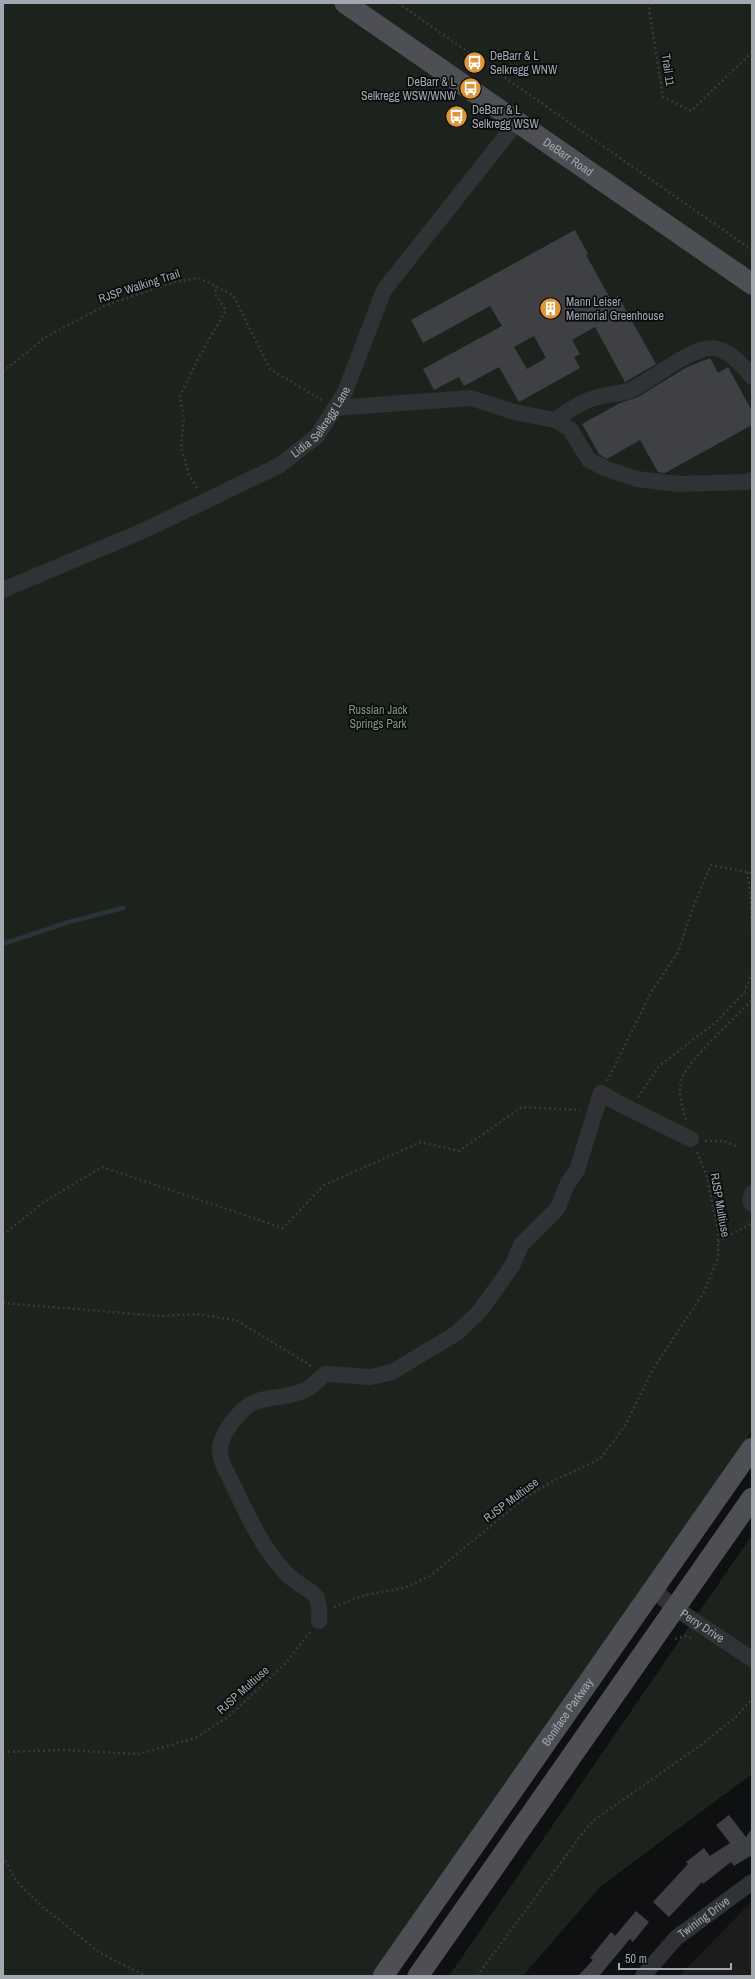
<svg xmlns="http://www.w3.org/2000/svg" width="755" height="1979" viewBox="0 0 755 1979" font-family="'Archivo Narrow',sans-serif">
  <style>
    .built { fill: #1c1c1d }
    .green { fill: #1c231c }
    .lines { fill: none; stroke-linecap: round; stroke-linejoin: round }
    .stream { stroke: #2a3338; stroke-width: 4.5 }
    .building { fill: #3e4044; fill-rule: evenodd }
    .path { stroke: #37393c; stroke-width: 2.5; stroke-dasharray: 2 3; stroke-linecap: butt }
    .minor { stroke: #313235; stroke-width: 16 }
    .major { stroke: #4d4f54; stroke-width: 21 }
    .labels { text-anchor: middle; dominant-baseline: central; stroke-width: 3.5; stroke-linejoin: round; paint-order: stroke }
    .poi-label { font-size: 12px; fill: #a2a8b0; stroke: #0a0b0c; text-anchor: start }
    .street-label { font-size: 12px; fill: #a2a8b0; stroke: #0a0b0c }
    .park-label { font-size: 12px; fill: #7b9a7a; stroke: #0a0b0c }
  </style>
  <rect width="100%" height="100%" fill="#0f1011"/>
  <!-- built -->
  <polygon class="built" points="752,1901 752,1976 679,1976"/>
  <!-- green -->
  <g class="green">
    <polygon points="3,3 752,3 752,1431 370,1976 3,1976"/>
    <polygon points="752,1535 752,1774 600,1887 523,1976 449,1976"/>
  </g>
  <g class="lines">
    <!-- stream -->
    <polyline class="stream" points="3,944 69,922 123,908"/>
  </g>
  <!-- building -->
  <g class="building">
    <path d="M575,230L588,254L586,255L611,300L618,296L656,364L625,382L595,327L572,340L580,354L574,357L580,368L519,402L499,367L464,386L459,377L434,390L423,369L502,326L490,306L423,343L411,320ZM534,336L546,358L527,369L514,347Z"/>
    <polygon points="710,358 718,373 728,367 752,411 752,425 665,473 658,472 640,440 607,459 599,454 582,424 620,403 638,397 687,367"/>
    <polygon points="729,1815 746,1837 752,1828 752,1855 734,1866 731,1862 703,1884 702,1882 669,1917 653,1902 688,1864 686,1862 704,1848 710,1856 730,1843 716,1825"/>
    <polygon points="636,1911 649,1922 633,1942 630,1939 599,1976 578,1976 593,1960 590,1958 611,1932 615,1936"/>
  </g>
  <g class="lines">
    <!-- path -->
    <g class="path">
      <polyline points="398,3 752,250"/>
      <polyline points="652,3 649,10 663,97 691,111 752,52"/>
      <polyline points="3,372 44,338 104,306 175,282 199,278 233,295 270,369 322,400"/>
      <polyline points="197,488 189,475 181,447 184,419 180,396 198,359 226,310 216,296 215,286"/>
      <polyline points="747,872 750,891 752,934"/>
      <polyline points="607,1081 652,991 678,952 693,907 711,865 752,873"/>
      <polyline points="638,1097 659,1066 715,1023 744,993 752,973"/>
      <path d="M686,1120C682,1106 677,1092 682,1078C689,1059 736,1017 752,1000"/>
      <polyline points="705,1141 725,1141 739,1148"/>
      <polyline points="3,1235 44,1202 102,1167 283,1228 324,1185 421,1142 459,1151 522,1107 580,1110"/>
      <polyline points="718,1242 752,1223"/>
      <polyline points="3,1303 160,1316 196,1314 236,1320 313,1367"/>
      <polyline points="334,1607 365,1595 404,1588 430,1576 525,1498 553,1481 600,1459 625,1426 653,1369 704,1292 718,1258 718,1231 706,1174 697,1152"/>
      <polyline points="675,1639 685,1636 692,1638"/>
      <polyline points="3,1752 63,1750 139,1754 195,1738 228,1717 286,1663 310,1632"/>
      <polyline points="3,1856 16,1881 43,1907 100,1953 146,1976"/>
      <polyline points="477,1976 582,1834 594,1820 701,1745 736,1717 752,1699"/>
    </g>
    <!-- minor -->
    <g class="minor">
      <polyline points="335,408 471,398 514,412 555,420 570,429 589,460 607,469 637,479 678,484 745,482 752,480"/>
      <path d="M555,420C568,411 582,401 598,397C609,394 623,394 633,389C652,379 691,348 711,348C728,348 742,365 752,377"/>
      <path id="s1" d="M3,590L145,530L280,465L317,436L345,392L384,290L517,122"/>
      <polyline points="752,1193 750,1201 752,1204"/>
      <path id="s2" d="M653,1590L675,1608L752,1659"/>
      <path d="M319,1621C322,1586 307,1594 288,1575C263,1550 248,1516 233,1485C228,1473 219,1462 220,1448C222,1433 233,1420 243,1410C258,1394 285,1400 303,1391C311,1388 318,1380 325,1374L371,1377L392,1372L457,1333L479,1312L512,1266L521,1245L557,1209L568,1183L577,1170L601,1093L620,1104L691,1139"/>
      <path id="s3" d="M643,1976L676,1938L752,1882"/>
    </g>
    <!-- major -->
    <g class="major">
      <path id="s4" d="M345,3L752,284"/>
      <path id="s5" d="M383,1976L752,1448"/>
      <polyline points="418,1976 752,1498"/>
    </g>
  </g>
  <!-- icons -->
  <defs>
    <symbol id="bus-disc" viewBox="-11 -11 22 22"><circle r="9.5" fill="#e29536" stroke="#0a0b0c"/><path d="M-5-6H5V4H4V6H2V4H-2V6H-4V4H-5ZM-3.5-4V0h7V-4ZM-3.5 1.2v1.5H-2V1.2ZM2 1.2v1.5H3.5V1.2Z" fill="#fff"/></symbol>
    <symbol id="building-disc" viewBox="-11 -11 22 22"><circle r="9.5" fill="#e29536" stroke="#0a0b0c"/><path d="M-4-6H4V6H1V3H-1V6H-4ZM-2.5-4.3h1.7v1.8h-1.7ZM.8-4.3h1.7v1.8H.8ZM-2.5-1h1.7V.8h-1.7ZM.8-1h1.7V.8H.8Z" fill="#fff"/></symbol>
  </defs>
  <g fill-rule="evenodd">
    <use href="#bus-disc" x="462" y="50" width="25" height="25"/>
    <use href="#bus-disc" x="458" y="76" width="25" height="25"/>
    <use href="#bus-disc" x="444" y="104" width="25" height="25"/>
    <use href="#building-disc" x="538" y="296" width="25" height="25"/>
  </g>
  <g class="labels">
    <!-- poi labels -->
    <g class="poi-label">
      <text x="490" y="56">DeBarr &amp; L<tspan x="490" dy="14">Selkregg WNW</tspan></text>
      <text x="456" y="82" text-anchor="end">DeBarr &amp; L<tspan x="456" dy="14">Selkregg WSW/WNW</tspan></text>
      <text x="472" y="110">DeBarr &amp; L<tspan x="472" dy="14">Selkregg WSW</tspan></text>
      <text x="566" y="302">Mann Leiser<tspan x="566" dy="14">Memorial Greenhouse</tspan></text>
    </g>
    <!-- street labels -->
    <g class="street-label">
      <text transform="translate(668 70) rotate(82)">Trail 11</text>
      <text stroke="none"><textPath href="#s4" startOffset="271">DeBarr Road</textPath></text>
      <text transform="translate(139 286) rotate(-18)">RJSP Walking Trail</text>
      <text stroke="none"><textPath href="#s1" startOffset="364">Lidia Selkregg Lane</textPath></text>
      <text transform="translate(720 1205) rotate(80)">RJSP Multiuse</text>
      <text transform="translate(511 1500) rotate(-37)">RJSP Multiuse</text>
      <text stroke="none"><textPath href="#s2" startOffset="61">Perry Drive</textPath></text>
      <text transform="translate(243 1690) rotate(-42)">RJSP Multiuse</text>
      <text stroke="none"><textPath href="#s5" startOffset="322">Boniface Parkway</textPath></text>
      <text stroke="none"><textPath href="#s3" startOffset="85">Twining Drive</textPath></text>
    </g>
    <!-- park labels -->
    <g class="park-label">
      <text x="378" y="710">Russian Jack<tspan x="378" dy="14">Springs Park</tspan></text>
    </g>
  </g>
  <!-- border -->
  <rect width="755" height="1979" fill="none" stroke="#a2a8b0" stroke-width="8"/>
  <!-- scale -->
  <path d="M619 1963v6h112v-6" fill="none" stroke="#a2a8b0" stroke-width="2"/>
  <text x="625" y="1963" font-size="12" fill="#a2a8b0" stroke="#0a0b0c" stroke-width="3" paint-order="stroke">50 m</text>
</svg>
